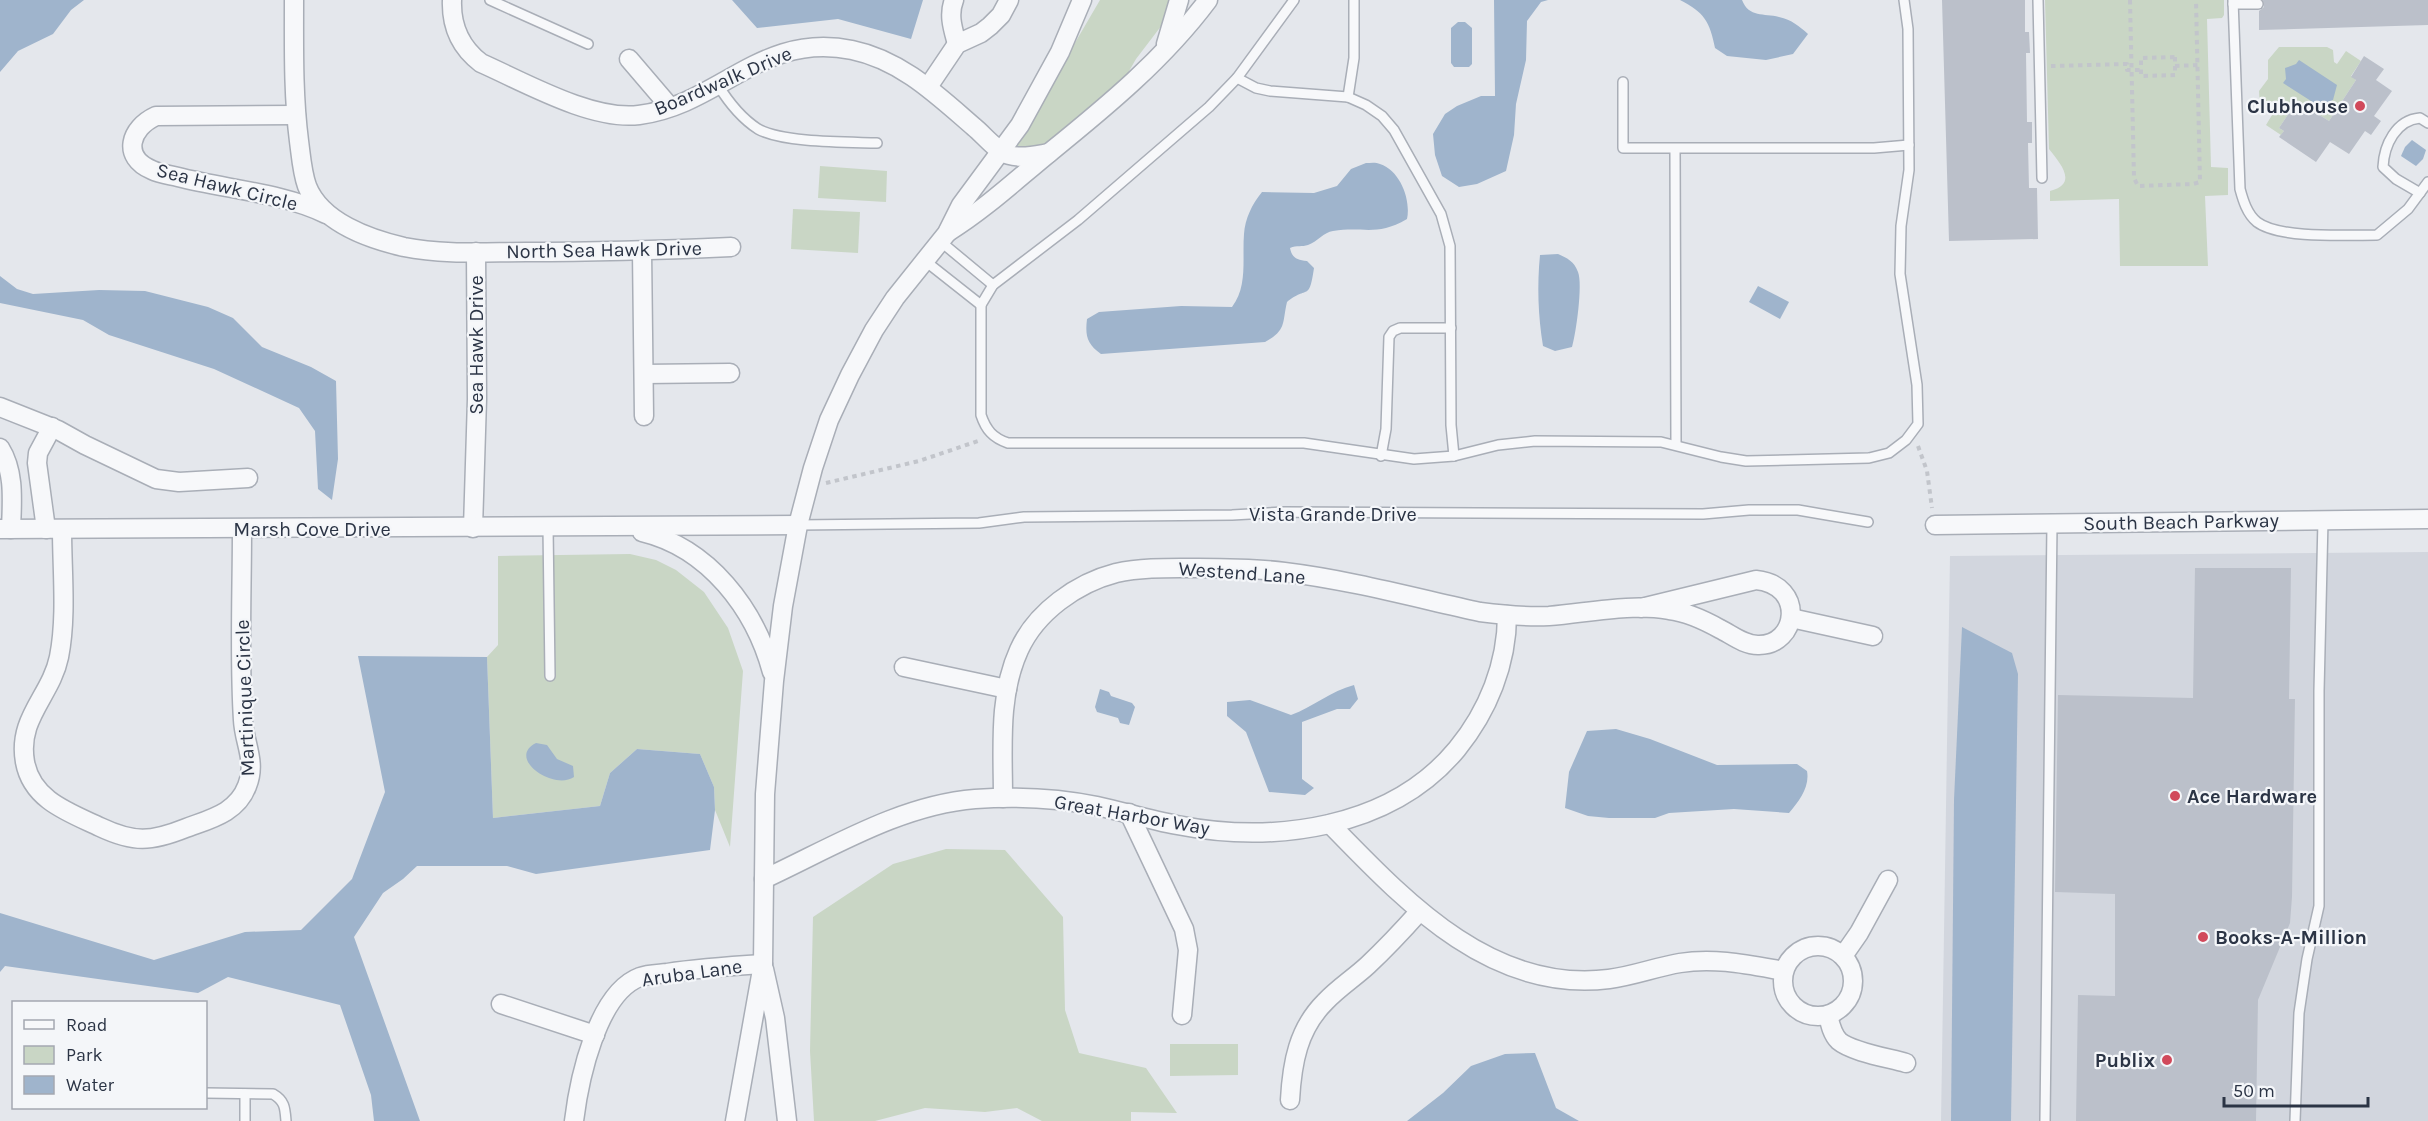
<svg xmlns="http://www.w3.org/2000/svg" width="2428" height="1121" viewBox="0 0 2428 1121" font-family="Karla,sans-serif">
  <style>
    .built { fill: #d2d6de }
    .green { fill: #c9d6c5 }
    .water { fill: #9fb4cc }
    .building { fill: #bbc0ca }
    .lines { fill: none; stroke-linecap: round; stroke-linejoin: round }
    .service-casing { stroke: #a9aeb7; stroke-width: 12 }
    .minor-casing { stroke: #a9aeb7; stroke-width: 21 }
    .path { stroke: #c2c5cb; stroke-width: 4; stroke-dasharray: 4.5 4.5; stroke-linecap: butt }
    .service { stroke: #f7f8fa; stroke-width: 9 }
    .minor { stroke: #f7f8fa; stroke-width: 18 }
    .poi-dot { fill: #d1495b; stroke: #f4f6f9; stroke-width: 2 }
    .labels { text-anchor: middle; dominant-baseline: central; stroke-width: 4.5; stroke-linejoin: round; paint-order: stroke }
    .street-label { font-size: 20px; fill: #2b3445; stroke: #f4f6f9 }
    .poi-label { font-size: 20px; font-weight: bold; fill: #2b3445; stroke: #f4f6f9; text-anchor: end }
  </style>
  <rect width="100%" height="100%" fill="#e4e7ec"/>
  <!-- built -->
  <polygon class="built" points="2428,552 2428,1121 1941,1121 1950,556"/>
  <!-- green -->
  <g class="green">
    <polygon points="1100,0 1171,0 1165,21 1136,59 1121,85 1055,140 1031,148 1013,149"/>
    <path d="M2045,0H2224V15L2222,18L2207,19L2211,167L2228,168V195L2205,196L2208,266H2120L2119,199L2050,201V191C2079,184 2060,163 2049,149Z"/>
    <polygon points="2279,47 2327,47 2333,50 2334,62 2337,64 2346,51 2361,61 2351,76 2356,80 2329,121 2297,101 2279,128 2284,131 2281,135 2266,125 2272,115 2260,108 2259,91 2268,79 2268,60"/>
    <polygon points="820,166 887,171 886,202 818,198"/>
    <polygon points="793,209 860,212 858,253 791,249"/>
    <polygon points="630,554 656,560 676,570 704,592 728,628 743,671 730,847 715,810 714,787 700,754 637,749 610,773 600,806 493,818 487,657 498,645 498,556"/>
    <polygon points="946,849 1005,850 1063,917 1065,1010 1079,1053 1146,1068 1177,1113 1131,1112 1131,1121 1042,1121 1017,1108 985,1112 925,1108 875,1121 814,1121 810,1051 813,917 893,864"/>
    <polygon points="1170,1044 1238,1044 1238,1075 1170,1076"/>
  </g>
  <!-- water -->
  <g class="water">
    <polygon points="0,0 84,0 71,10 53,34 18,51 0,72"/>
    <polygon points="732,0 923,0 911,39 838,19 757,28"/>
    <polygon points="1494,0 1548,0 1541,2 1527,21 1526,60 1516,104 1514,135 1506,171 1477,184 1459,187 1442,176 1435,155 1433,134 1445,114 1457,106 1481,96 1495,96"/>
    <path d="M1680,0H1742C1749,18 1764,13 1779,17C1792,20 1799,26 1808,34L1793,54L1766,60L1727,56L1715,48C1710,22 1704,12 1680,0Z"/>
    <polygon points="1458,22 1465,22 1472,28 1472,64 1469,67 1454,67 1451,63 1451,28"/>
    <polygon points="2299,60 2337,85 2333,100 2324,104 2322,108 2283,83 2286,79 2285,68 2296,64"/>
    <polygon points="2412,140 2426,150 2423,159 2416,166 2401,156 2405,147"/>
    <path d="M1366,163C1370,163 1376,162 1380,164C1401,171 1411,201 1407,219C1376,237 1364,226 1333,231C1324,232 1317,242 1308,245C1302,247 1297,245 1290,248C1292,258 1297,260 1307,261L1314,268C1309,302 1308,285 1287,302C1282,323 1287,330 1265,342L1101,354C1087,344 1085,336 1087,319L1099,312L1181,306L1232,307C1248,286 1242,259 1244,234C1245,219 1252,204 1262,192L1314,193L1337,186L1351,169Z"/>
    <path d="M1558,254C1567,258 1574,261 1578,272C1583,284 1576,334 1572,347L1555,351L1543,346C1538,316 1537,285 1540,255Z"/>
    <polygon points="0,276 17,289 33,294 99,290 145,291 208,307 233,318 262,347 311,367 336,381 338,459 332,500 318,489 315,431 299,408 214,369 109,335 83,320 0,303"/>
    <polygon points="1758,286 1789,302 1780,319 1749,302"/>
    <polygon points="1962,627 2012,653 2018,674 2011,1121 1951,1121 1954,800"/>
    <polygon points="358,656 487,657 493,818 600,806 610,773 637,749 700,754 714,787 715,810 710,850 536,874 507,866 417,866 403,879 383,893 354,937 420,1121 374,1121 371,1095 340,1005 228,977 198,993 5,966 0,972 0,913 154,960 245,932 301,930 352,879 385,792"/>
    <path d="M1354,685L1358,699L1350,709H1337L1302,722V779L1314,788L1305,795L1269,792L1246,732L1227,716V702L1250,700L1291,715C1313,707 1331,691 1354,685Z"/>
    <polygon points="1100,689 1109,692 1111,696 1132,703 1135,707 1129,725 1120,723 1118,718 1097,712 1095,707"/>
    <path d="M1616,729L1650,739L1717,765L1797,764L1807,771C1810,787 1799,801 1789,813L1734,809L1669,813L1655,818H1609L1588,816L1565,808L1569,772L1587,731Z"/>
    <path d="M536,743L547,745L557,759L573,766L574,777C553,791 506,758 536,743Z"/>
    <polygon points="1535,1053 1556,1108 1579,1121 1407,1121 1443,1093 1471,1066 1505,1054"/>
  </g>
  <!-- building -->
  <g class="building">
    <polygon points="1942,0 2025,0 2025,32 2029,32 2030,53 2026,53 2027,122 2032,122 2032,143 2028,143 2029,188 2037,188 2038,239 1949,241"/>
    <polygon points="2263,0 2428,0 2428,25 2259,30 2259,11 2264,7"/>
    <polygon points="2364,56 2384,69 2376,80 2392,91 2374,116 2381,121 2371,135 2365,131 2349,154 2330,142 2316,162 2279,137 2284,131 2279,128 2297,101 2329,121 2356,80 2351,77"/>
    <polygon points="2195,568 2291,568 2289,699 2295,699 2292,897 2290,923 2258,1000 2256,1121 2076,1121 2078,995 2115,996 2115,894 2055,892 2058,695 2193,698"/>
  </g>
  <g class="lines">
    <defs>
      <g id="service">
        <polyline points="490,0 588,44"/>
        <path d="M1294,0L1237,78L1209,107L1078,220L993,285L981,305V415C986,430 993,438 1008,443H1304L1414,459L1454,456L1498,445L1535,441L1661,442L1721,457L1746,461L1869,458L1889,453L1906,440L1918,424L1917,385L1900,274L1901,226L1909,170L1908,29L1904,0"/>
        <polyline points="2038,0 2042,178"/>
        <path d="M2233,0L2240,189C2243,200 2247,214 2257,222C2279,239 2347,235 2377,235L2408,209L2428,182"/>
        <polyline points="2233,4 2258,4"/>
        <polyline points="1237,78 1256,88 1270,91 1348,97 1366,105 1382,116 1394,130 1441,214 1450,246 1451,425 1454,456"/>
        <polyline points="1623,82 1623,148 1874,148 1909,145"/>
        <path d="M718,85C729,103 741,118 758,129C783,143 847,142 877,143"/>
        <polyline points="1348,97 1354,58 1354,0"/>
        <polyline points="1675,149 1676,444"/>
        <path d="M2420,193L2396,179L2383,167C2384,145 2396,120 2420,118L2428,123"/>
        <polyline points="940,241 993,285"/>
        <polyline points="924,260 981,305"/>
        <polyline points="1381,456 1386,429 1389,337 1393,331 1400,328 1451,328"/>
        <polyline points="798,525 979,523 1024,517 1232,515 1284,512 1703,514 1749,510 1798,510 1868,522"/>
        <polyline points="548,527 550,676"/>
        <path d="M206,1093L273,1094C285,1101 285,1108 286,1121"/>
        <polyline points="245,1121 245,1094"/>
        <polyline points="2045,1121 2052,524"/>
        <polyline points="2295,1121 2299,1013 2307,959 2319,906 2319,691 2323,520"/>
      </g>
      <g id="minor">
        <path d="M294,0C294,47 293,94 299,141C301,156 302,172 307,186C321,222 369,239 404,247C444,255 486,252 526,252C595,252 663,250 731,247"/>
        <path d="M452,0C451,26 460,47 481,63C524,82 592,121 639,115C719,105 762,31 852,50C901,60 937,95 974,127C984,135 996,151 1009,155C1022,159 1037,155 1049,153"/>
        <path d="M954,0C948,15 953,29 957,44"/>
        <polyline points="1166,44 1179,0"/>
        <polyline points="629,59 670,107"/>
        <polyline points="928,87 957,44 981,33 990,26 1001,15 1009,0"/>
        <path d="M296,115L156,116C130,128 121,157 152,170C160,174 170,175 178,177C224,189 284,193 326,214"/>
        <path d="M948,232C985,209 1016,180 1049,153C1107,106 1164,59 1208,0"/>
        <polyline points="642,251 644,416"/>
        <polyline points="644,374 730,373"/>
        <polyline points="0,407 58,430 85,445 156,479 179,482 248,478"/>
        <path d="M0,448C15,472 12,501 11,529"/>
        <polyline points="1935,525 2428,519"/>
        <polyline points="473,528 477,399 476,252"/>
        <polyline points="0,529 798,525"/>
        <polyline points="46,529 37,463 38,453 52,427"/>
        <path d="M62,530C62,571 67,616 59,657C51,696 17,718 25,762C32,800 68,812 100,827C134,843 151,842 186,828C210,819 237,813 247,786C257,762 244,743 243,720C239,657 242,593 242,529"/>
        <path d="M642,532C709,548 755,609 772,672"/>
        <polyline points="1791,618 1873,636"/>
        <polyline points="904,667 1007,689"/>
        <path d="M1003,798C1003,748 998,696 1019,650C1036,612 1077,583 1116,573C1142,567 1171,568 1198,568C1227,568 1256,568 1284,572C1350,580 1416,598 1480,612C1503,615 1526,617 1549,616C1588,613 1630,603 1669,610C1687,612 1704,620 1720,629C1732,635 1744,645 1758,645C1798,646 1806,585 1756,580L1641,608"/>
        <polyline points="1129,813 1184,929 1188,950 1182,1015"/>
        <path d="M1330,824C1404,900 1491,994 1609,979C1633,976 1656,967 1680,963C1715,957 1750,965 1784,971"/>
        <path d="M764,879C831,848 900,805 975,799C1016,796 1058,798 1097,806C1124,812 1150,820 1177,825C1274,844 1391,829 1457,749C1488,711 1507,664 1507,615"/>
        <circle cx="1818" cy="981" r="35"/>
        <polyline points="1843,956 1859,933 1888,880"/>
        <polyline points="764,969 775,1018 787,1121"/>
        <polyline points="501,1004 595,1035"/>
        <path d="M1828,1015C1830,1024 1832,1034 1839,1041C1852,1052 1889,1058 1906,1063"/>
        <path d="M1290,1100C1292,1063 1298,1029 1325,1002C1338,988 1354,978 1368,965C1386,948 1403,930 1419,912"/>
        <path d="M574,1121C579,1080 597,993 640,977C648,974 659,974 667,973C699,968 731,966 763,964"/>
        <polyline points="735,1121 763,964 765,794 774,681 783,606 798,525 813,468 829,420 850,375 874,330 895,298 947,233 961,205 1020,125 1060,52 1082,0"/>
      </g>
    </defs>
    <!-- service casing -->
    <use href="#service" class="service-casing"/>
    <!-- minor casing -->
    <use href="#minor" class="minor-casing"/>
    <!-- path -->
    <g class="path">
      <polyline points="2130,0 2134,178 2138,186 2193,184 2200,182 2196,0"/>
      <polygon points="2175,57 2175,75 2141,76 2141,58"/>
      <polyline points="2051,66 2127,64 2127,70 2141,70"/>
      <polyline points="2175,66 2198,65"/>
      <polyline points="1918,446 1927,471 1932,508"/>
      <polyline points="826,483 919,461 981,440"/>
    </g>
    <!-- service -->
    <use href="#service" class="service"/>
    <!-- minor -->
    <use href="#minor" class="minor"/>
  </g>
  <!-- markers -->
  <g class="poi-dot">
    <circle cx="2360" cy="106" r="6"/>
    <circle cx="2175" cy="796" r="6"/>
    <circle cx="2203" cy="937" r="6"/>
    <circle cx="2167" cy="1060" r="6"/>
  </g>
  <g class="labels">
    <!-- street labels -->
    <g class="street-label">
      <text transform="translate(723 81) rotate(-23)">Boardwalk Drive</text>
      <text transform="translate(227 187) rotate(14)">Sea Hawk Circle</text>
      <text transform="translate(604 250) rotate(-1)">North Sea Hawk Drive</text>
      <text transform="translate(476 345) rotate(-90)">Sea Hawk Drive</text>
      <text x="1333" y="514">Vista Grande Drive</text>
      <text transform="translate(2181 522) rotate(-1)">South Beach Parkway</text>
      <text x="312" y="529">Marsh Cove Drive</text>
      <text transform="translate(1242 573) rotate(4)">Westend Lane</text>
      <text transform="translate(245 698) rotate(-92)">Martinique Circle</text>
      <text transform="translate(1132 815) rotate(10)">Great Harbor Way</text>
      <text transform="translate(692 973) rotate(-8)">Aruba Lane</text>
    </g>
    <!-- poi labels -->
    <g class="poi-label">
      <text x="2348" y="106">Clubhouse</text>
      <text x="2187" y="796" text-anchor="start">Ace Hardware</text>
      <text x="2215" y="937" text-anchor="start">Books-A-Million</text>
      <text x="2155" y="1060">Publix</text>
    </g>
  </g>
  <!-- legend -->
  <rect x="12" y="1001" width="195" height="108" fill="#f4f6f9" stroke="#a4a8b1" stroke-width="1.5"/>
  <rect x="24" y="1020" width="30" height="9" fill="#f7f8fa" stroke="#a4a8b1" stroke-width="1.5"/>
  <text x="66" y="1031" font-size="18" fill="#2b3445">Road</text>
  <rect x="24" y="1046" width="30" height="18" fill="#c9d6c5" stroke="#a4a8b1" stroke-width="1.5"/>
  <text x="66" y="1061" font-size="18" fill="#2b3445">Park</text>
  <rect x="24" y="1076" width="30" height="18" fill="#9fb4cc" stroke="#a4a8b1" stroke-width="1.5"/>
  <text x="66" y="1091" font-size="18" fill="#2b3445">Water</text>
  <!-- scale -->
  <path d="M2224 1097v9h144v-9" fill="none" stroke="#2b3445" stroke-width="3"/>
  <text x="2233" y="1097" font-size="18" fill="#2b3445" stroke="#f4f6f9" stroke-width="4.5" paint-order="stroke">50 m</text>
</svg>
